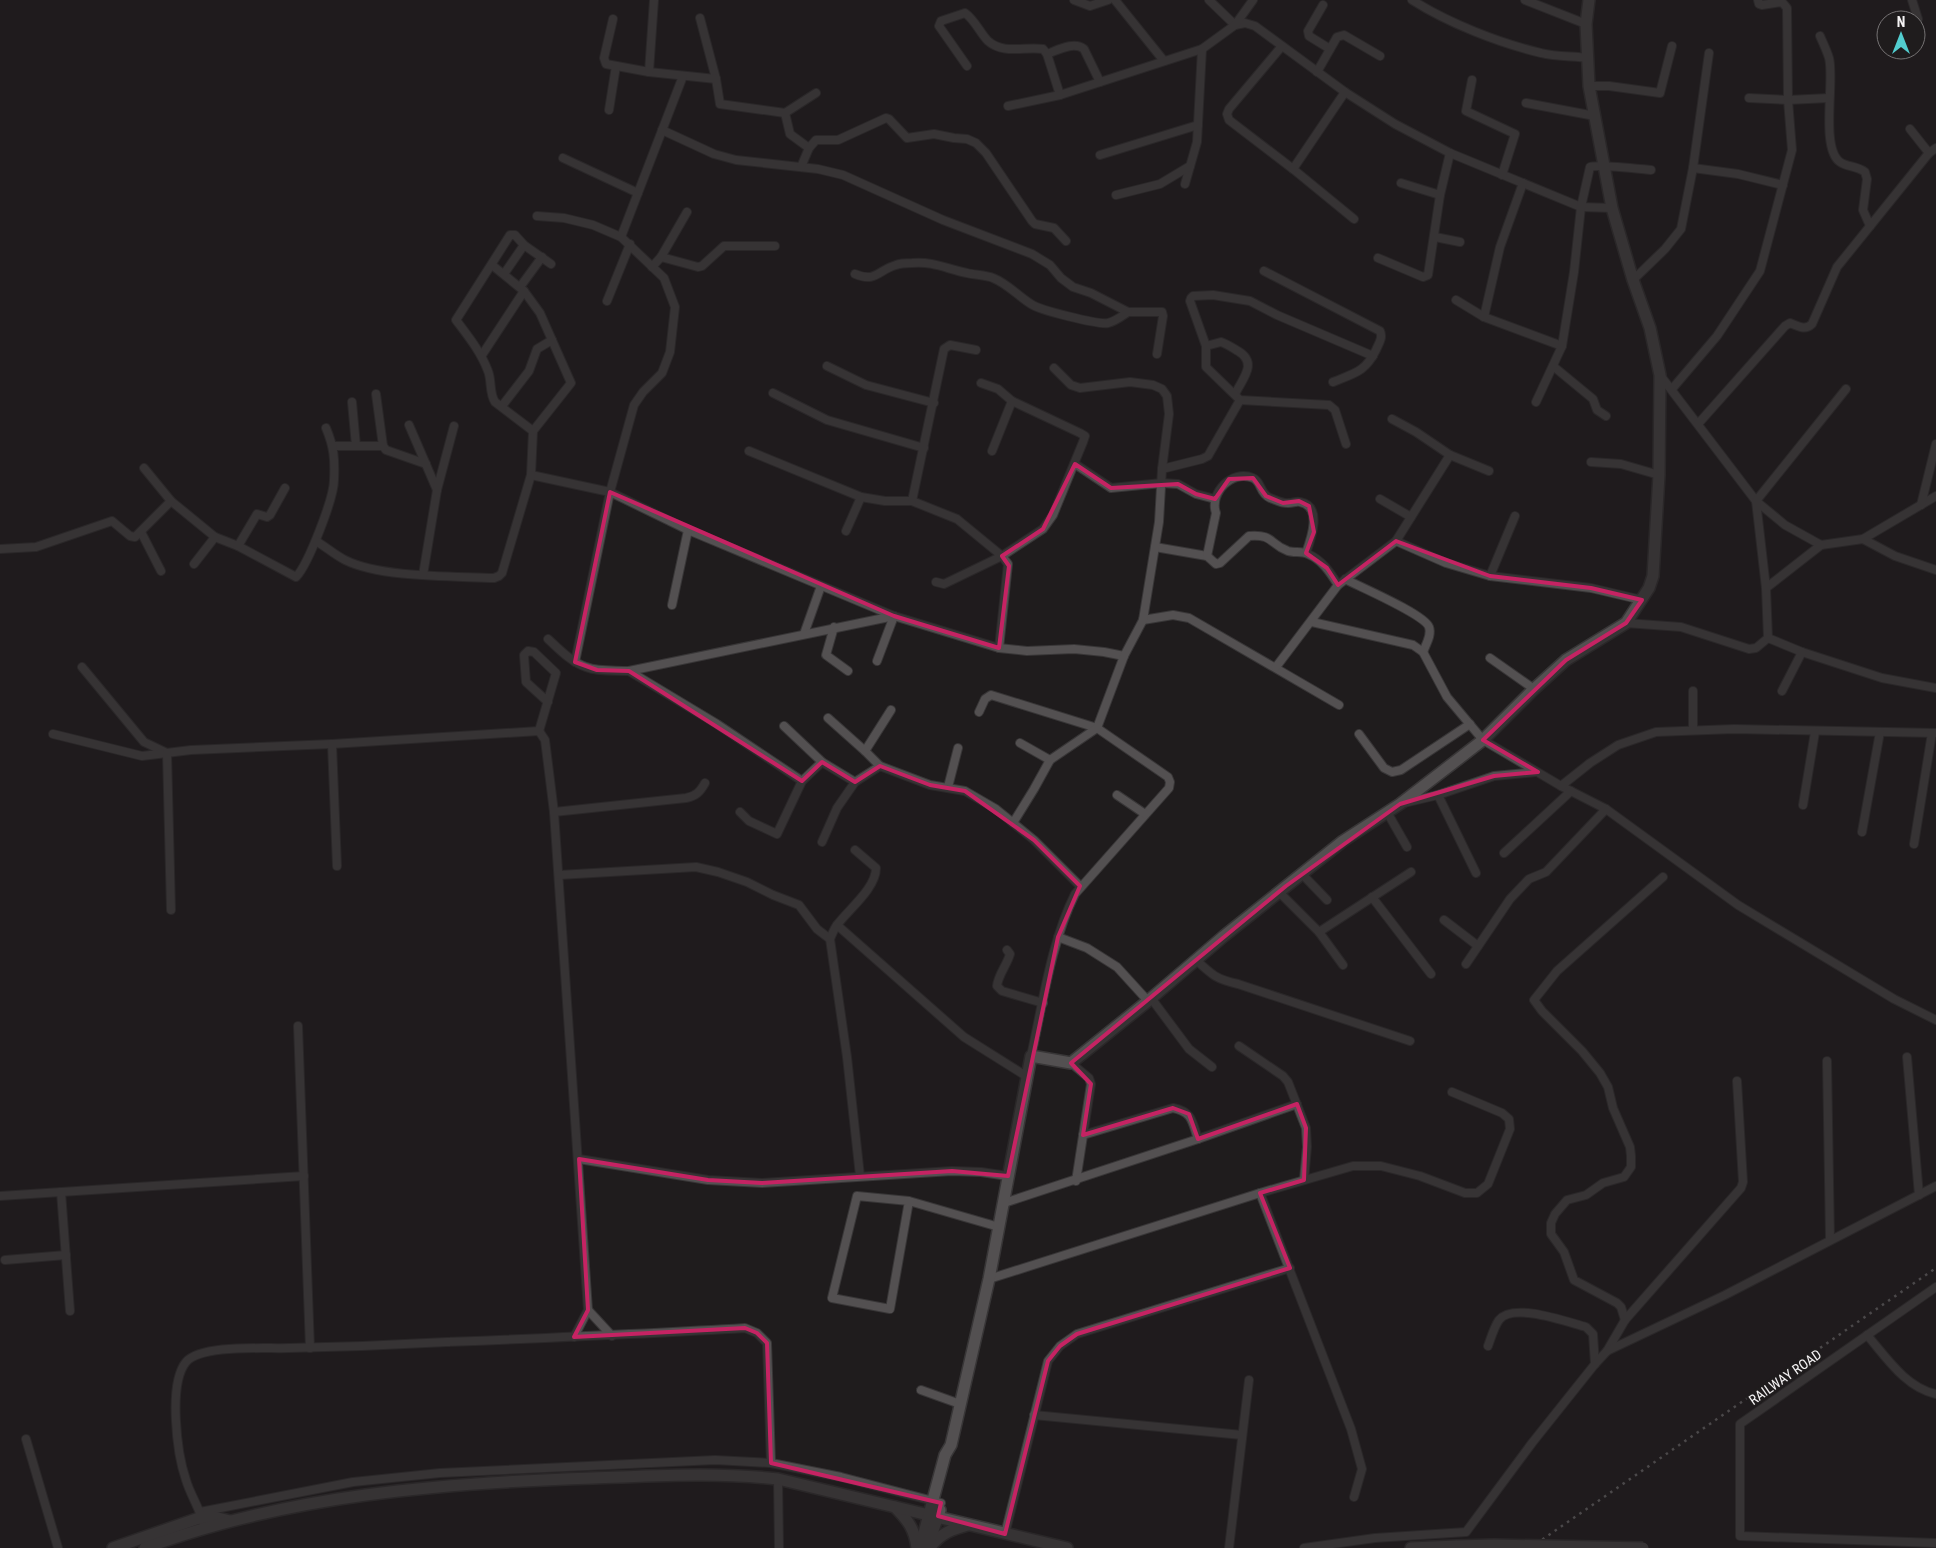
<svg xmlns="http://www.w3.org/2000/svg" width="1936" height="1548" viewBox="0 0 1936 1548" font-family="'Roboto Condensed',sans-serif">
  <style>
    .lines { fill: none; stroke-linecap: round; stroke-linejoin: round }
    .street-casing { stroke: #383637; stroke-width: 10 }
    .secondary-casing { stroke: #383637; stroke-width: 14 }
    .street { stroke: #535051; stroke-width: 8 }
    .secondary { stroke: #535051; stroke-width: 11 }
    .rail { stroke: #817f80; stroke-width: 2.5; stroke-dasharray: 2.5 5; stroke-linecap: butt }
    .secondary-bridge-casing { stroke: #383637; stroke-width: 14; stroke-linecap: butt }
    .secondary-bridge { stroke: #535051; stroke-width: 11 }
    .marked { fill: none; stroke: #c52363; stroke-width: 4; stroke-linejoin: round }
    .labels { text-anchor: middle; dominant-baseline: central; stroke-width: 5; stroke-linejoin: round; paint-order: stroke }
    .street-label { font-size: 14px; fill: #f5f3f4; stroke: #1f1c1d }
  </style>
  <rect width="100%" height="100%" fill="#1f1c1d"/>
  <g class="lines">
    <defs>
      <g id="street">
        <polyline points="1074,0 1090,6 1108,0"/>
        <polyline points="1115,0 1164,61"/>
        <polyline points="1209,0 1235,25"/>
        <path d="M1412,0C1448,23 1499,43 1541,53C1556,57 1572,56 1588,58"/>
        <polyline points="1525,0 1586,24"/>
        <polyline points="1912,0 1918,19"/>
        <polyline points="1323,5 1308,31 1309,36 1330,49"/>
        <polyline points="700,18 716,79 720,104 785,113 816,93"/>
        <polyline points="613,19 604,58 606,64 649,72 716,79"/>
        <polyline points="1235,25 1245,23 1255,26 1345,92 1395,124 1450,153 1581,207 1612,208"/>
        <path d="M1820,36C1823,43 1827,51 1829,58C1835,80 1820,148 1840,162C1847,167 1857,166 1865,172L1867,179L1863,210L1870,226"/>
        <polyline points="1282,46 1229,109 1227,114 1229,120 1293,169 1354,219"/>
        <path d="M1047,54C1058,50 1074,41 1084,49L1100,82"/>
        <path d="M967,66L939,26L941,21L965,13C975,20 980,33 988,41C1004,55 1025,46 1043,49L1047,54L1060,95"/>
        <polyline points="649,72 654,0"/>
        <polyline points="1317,72 1337,37 1344,35 1380,56"/>
        <polyline points="1472,80 1466,111 1515,134 1502,175"/>
        <polyline points="1589,86 1609,86 1660,93 1672,46"/>
        <polyline points="1749,98 1788,100 1829,98"/>
        <polyline points="1526,103 1595,116"/>
        <polyline points="1008,106 1060,95 1202,49 1235,25 1253,0"/>
        <polyline points="609,110 616,66"/>
        <polyline points="785,113 790,134 809,148"/>
        <polyline points="1910,129 1929,153"/>
        <polyline points="662,130 714,154 736,160 818,169 843,175 943,220 1032,254 1050,265 1061,278 1073,287 1091,293 1128,312 1162,312 1163,316 1157,354"/>
        <polyline points="1100,155 1198,125"/>
        <polyline points="563,158 638,193"/>
        <polyline points="801,167 809,148 816,140 838,140 886,118 889,119 907,138 934,134 954,138 967,139 976,143 986,153 1032,221 1035,224 1054,228 1066,241"/>
        <polyline points="1693,168 1738,174 1783,185"/>
        <polyline points="1293,169 1345,92"/>
        <polyline points="1401,183 1440,195"/>
        <polyline points="1185,184 1197,142 1202,49"/>
        <polyline points="1116,195 1160,184 1190,166"/>
        <polyline points="537,216 564,218 593,225 621,237 664,278 675,307 670,352 662,373 643,392 634,405 610,492 575,662"/>
        <polyline points="621,237 683,76"/>
        <polyline points="1435,237 1460,242"/>
        <polyline points="661,257 698,267 702,266 724,246 775,246"/>
        <polyline points="1378,258 1423,277 1428,275 1440,195 1450,153"/>
        <polyline points="492,265 524,291 540,313 571,383 533,431 531,475 610,492 688,530 894,616 999,648 1027,651 1074,649 1104,652 1124,656"/>
        <polyline points="652,267 661,257 687,212"/>
        <path d="M1264,271L1380,331C1383,338 1379,343 1376,350C1365,372 1355,373 1333,382"/>
        <polyline points="504,274 524,245"/>
        <path d="M855,274C876,283 878,270 896,265C901,263 907,263 912,263C933,261 947,269 967,273C975,275 986,275 993,278C1008,284 1018,296 1031,304C1039,310 1099,325 1108,323C1116,321 1122,316 1128,312"/>
        <polyline points="1633,280 1665,249 1681,229 1693,168 1709,53"/>
        <polyline points="520,287 542,257"/>
        <polyline points="1456,300 1484,317 1562,346"/>
        <polyline points="607,301 630,244"/>
        <polyline points="1484,317 1500,247 1523,183"/>
        <path d="M1206,346L1221,342C1227,344 1233,348 1238,351C1258,363 1243,378 1235,394"/>
        <polyline points="482,355 524,291"/>
        <polyline points="827,366 866,385 934,403"/>
        <polyline points="1553,366 1593,399 1597,410 1606,416"/>
        <polyline points="1660,375 1756,501 1785,525 1821,545 1863,539 1936,496"/>
        <polyline points="1672,389 1717,336 1760,271 1792,150 1788,100 1787,8 1782,2 1762,5 1759,4 1758,0"/>
        <polyline points="773,393 827,420 924,448"/>
        <polyline points="376,394 383,446 386,450 426,464"/>
        <polyline points="352,402 356,446"/>
        <path d="M1536,402L1562,346L1574,272L1581,207L1590,167C1597,164 1640,169 1651,170"/>
        <polyline points="502,406 529,371 537,349 552,340"/>
        <polyline points="1392,419 1416,432 1450,455 1489,471"/>
        <path d="M1698,424L1785,326L1790,323C1798,326 1805,331 1812,324L1837,267L1929,153L1936,148"/>
        <polyline points="409,425 437,490"/>
        <path d="M533,431L495,402C489,393 492,381 488,371C481,352 468,336 456,320L510,235H515L524,245L551,264"/>
        <polyline points="1346,444 1335,410 1329,405 1240,400 1206,367 1206,346 1190,301 1191,298 1193,296 1213,295 1250,301 1277,315 1373,356"/>
        <polyline points="334,446 383,446"/>
        <polyline points="749,451 861,497 885,501 912,501 957,519 1002,556 1008,564 999,648"/>
        <polyline points="992,451 1012,401"/>
        <polyline points="1591,462 1621,464 1659,475"/>
        <polyline points="1075,464 1111,488 1162,483 1178,484 1196,494 1215,499"/>
        <path d="M144,468L171,501L215,537L238,546L296,577C308,565 334,498 334,480C335,459 334,447 326,428"/>
        <polyline points="1162,469 1202,459 1208,456 1240,400"/>
        <polyline points="1380,499 1411,517"/>
        <polyline points="912,501 944,349 950,345 976,350"/>
        <polyline points="1921,505 1936,444"/>
        <polyline points="846,531 861,497"/>
        <polyline points="141,532 161,571"/>
        <polyline points="1863,539 1895,556 1936,570"/>
        <path d="M316,541C326,547 335,555 345,560C381,578 454,576 494,578L499,576L502,573L531,475"/>
        <polyline points="1396,541 1446,563 1490,576 1591,588 1642,600"/>
        <polyline points="238,546 257,514 267,517 270,515 285,488"/>
        <path d="M1155,547L1207,556L1216,564L1220,563L1249,536C1274,534 1269,544 1288,551C1294,553 1302,551 1308,554C1322,560 1330,572 1338,585"/>
        <polyline points="0,549 36,547 112,521 130,536 135,537 171,501"/>
        <path d="M1207,556L1216,513C1209,493 1232,469 1253,478C1262,482 1259,493 1270,498C1276,500 1282,504 1289,503C1293,503 1296,501 1300,502C1323,506 1311,539 1306,553"/>
        <polyline points="194,564 215,537"/>
        <polyline points="423,575 437,490 454,426"/>
        <polyline points="1490,576 1515,516"/>
        <path d="M1345,579C1360,587 1424,614 1429,627C1432,635 1426,644 1423,652"/>
        <polyline points="936,582 944,584 1002,556 1043,529 1053,515 1083,442 1085,436 1080,433 1012,401 998,389 981,383"/>
        <polyline points="1766,588 1821,545"/>
        <polyline points="672,605 688,530"/>
        <polyline points="1143,620 1173,615 1189,618 1339,705"/>
        <polyline points="1312,622 1413,645 1423,652 1447,697 1483,740 1561,786 1606,809 1738,905 1894,999 1936,1020"/>
        <polyline points="1626,623 1681,627 1749,649 1756,648 1768,638"/>
        <polyline points="834,627 826,655 848,671"/>
        <polyline points="804,634 821,586"/>
        <polyline points="1768,638 1766,588 1756,501 1846,389"/>
        <polyline points="1768,638 1802,652 1882,678 1936,688"/>
        <path d="M548,639C559,649 571,662 586,667C599,672 615,670 629,671L894,616"/>
        <polyline points="1490,658 1534,689"/>
        <polyline points="877,661 894,616"/>
        <polyline points="82,667 144,742 167,753"/>
        <polyline points="1276,667 1338,585 1396,541 1450,455"/>
        <polyline points="629,671 717,724 802,781"/>
        <polyline points="1693,691 1693,730"/>
        <polyline points="1782,691 1802,652"/>
        <path d="M979,712L985,699L991,695L1097,728L1168,777L1170,782L1169,788L1075,894C1051,942 1043,1003 1031,1056"/>
        <polyline points="828,718 865,751 880,766 930,785 965,791 996,809 1034,840 1080,886"/>
        <polyline points="784,726 822,762 855,782"/>
        <polyline points="539,731 556,673 534,652 528,651 524,655 526,682 548,702"/>
        <polyline points="53,734 142,756 191,750 332,744 539,731 545,740 554,812 588,1310 574,1337"/>
        <polyline points="1359,734 1384,768 1392,772 1401,770 1470,724"/>
        <polyline points="1020,743 1050,760"/>
        <polyline points="332,744 337,866"/>
        <polyline points="865,751 891,710"/>
        <polyline points="167,753 171,910"/>
        <polyline points="1561,786 1590,763 1618,745 1656,732 1734,729 1936,733"/>
        <polyline points="948,787 958,748"/>
        <polyline points="1117,795 1145,814"/>
        <polyline points="1438,795 1476,873"/>
        <polyline points="1404,803 1438,795 1494,776 1536,772"/>
        <polyline points="1803,805 1815,732"/>
        <path d="M554,812L686,798C696,796 700,792 705,783"/>
        <polyline points="740,812 749,821 777,834 802,781 822,762"/>
        <polyline points="1387,812 1407,847"/>
        <polyline points="1013,823 1034,789 1050,760 1097,728 1124,656 1143,620 1159,522 1162,469 1169,414 1167,396 1162,389 1153,385 1130,382 1080,388 1071,385 1054,368"/>
        <polyline points="1862,832 1880,732"/>
        <polyline points="822,842 837,808 855,782 880,766"/>
        <polyline points="1914,844 1932,733"/>
        <polyline points="1504,853 1571,791"/>
        <polyline points="1302,874 1327,900"/>
        <polyline points="559,875 696,867 718,872 747,882 773,895 799,905 817,929 830,939 847,1057 860,1176"/>
        <polyline points="1279,892 1319,932 1343,965"/>
        <polyline points="1372,897 1431,974"/>
        <polyline points="1444,920 1478,946"/>
        <polyline points="837,925 964,1037 1026,1076"/>
        <polyline points="1319,932 1411,872"/>
        <polyline points="1058,937 1087,948 1117,967 1148,1001"/>
        <path d="M830,939C832,934 834,929 837,925C849,909 876,888 876,868L855,850"/>
        <path d="M1007,950L1010,954C1007,965 998,975 997,986L1002,991L1043,1003"/>
        <path d="M1196,960C1212,975 1216,979 1238,984L1410,1041"/>
        <polyline points="1466,964 1510,899 1529,879 1546,872 1606,809"/>
        <polyline points="1151,998 1189,1049 1212,1067"/>
        <polyline points="298,1026 310,1348"/>
        <polyline points="1239,1046 1283,1076 1288,1082 1306,1128 1307,1147 1304,1180"/>
        <polyline points="1907,1057 1919,1195"/>
        <polyline points="1827,1061 1830,1240"/>
        <polyline points="1071,1063 1089,1078 1091,1084 1076,1181"/>
        <path d="M1083,1135L1173,1108C1193,1112 1192,1122 1198,1139"/>
        <polyline points="579,1159 708,1180 762,1183 952,1171 981,1172 1008,1176"/>
        <polyline points="61,1192 70,1311"/>
        <polyline points="1260,1193 1351,1429 1362,1469 1354,1497"/>
        <polyline points="0,1196 304,1176"/>
        <polyline points="909,1201 890,1309 832,1298 857,1196 909,1201 999,1227"/>
        <polyline points="1004,1203 1198,1139 1297,1104"/>
        <polyline points="5,1260 66,1255"/>
        <polyline points="989,1279 1260,1193 1353,1166 1381,1166 1420,1176 1465,1193 1477,1193 1488,1184 1510,1129 1509,1119 1502,1113 1452,1092"/>
        <polyline points="1936,1287 1740,1424 1740,1536 1936,1543"/>
        <polyline points="588,1310 612,1336"/>
        <polyline points="1625,1320 1621,1307 1617,1303 1574,1280 1564,1252 1551,1234 1551,1223 1555,1214 1567,1200 1586,1195 1603,1183 1624,1177 1631,1167 1631,1156 1630,1147 1613,1108 1608,1087 1600,1073 1582,1051 1542,1011 1534,1000 1557,971 1663,877"/>
        <path d="M1867,1335C1886,1357 1906,1388 1936,1394"/>
        <path d="M1488,1346C1491,1338 1494,1327 1499,1320C1513,1302 1567,1322 1586,1327L1593,1334L1595,1364"/>
        <polyline points="1607,1351 1625,1320 1741,1188 1743,1182 1737,1081"/>
        <polyline points="921,1390 960,1404"/>
        <polyline points="1034,1415 1242,1435"/>
        <polyline points="26,1439 58,1548"/>
        <polyline points="778,1479 779,1548"/>
        <polyline points="200,1512 353,1482 440,1473 715,1460 771,1463 841,1477 941,1503"/>
        <path d="M203,1522C199,1507 190,1494 186,1480C177,1454 168,1384 186,1362C202,1344 265,1349 289,1348C341,1347 394,1345 447,1342C546,1338 646,1334 745,1328L757,1333L767,1343L771,1463"/>
        <polyline points="1005,1534 1048,1361 1060,1346 1077,1334 1290,1268"/>
        <polyline points="1229,1548 1249,1380"/>
        <polyline points="1304,1548 1375,1538 1466,1532 1532,1443 1595,1364 1607,1351 1725,1295 1936,1186"/>
      </g>
      <g id="secondary">
        <path d="M895,1507C908,1520 915,1530 917,1548"/>
        <path d="M931,1546C941,1533 953,1529 968,1525"/>
        <polyline points="113,1548 202,1517 214,1517 230,1521"/>
        <path d="M145,1548C288,1495 441,1483 593,1478C655,1476 716,1472 778,1479L1067,1548"/>
        <polyline points="920,1548 945,1455 951,1445 989,1279 1031,1056 1071,1063 1148,1001 1224,936 1343,841 1400,804 1483,740 1534,689 1566,660 1626,623 1649,588 1653,576 1659,475 1660,375 1650,328 1633,280 1612,208 1589,86 1586,24 1589,0"/>
        <polyline points="927,1548 940,1510"/>
        <polyline points="1411,1548 1457,1546"/>
      </g>
    </defs>
    <!-- street casing -->
    <use href="#street" class="street-casing"/>
    <!-- secondary casing -->
    <use href="#secondary" class="secondary-casing"/>
    <!-- street -->
    <use href="#street" class="street"/>
    <!-- secondary -->
    <use href="#secondary" class="secondary"/>
    <!-- rail -->
    <polyline class="rail" points="1530,1548 1936,1268"/>
    <defs>
      <polyline id="secondary-bridge" points="1457,1546 1494,1545 1643,1548"/>
    </defs>
    <!-- secondary-bridge casing -->
    <use href="#secondary-bridge" class="secondary-bridge-casing"/>
    <!-- secondary-bridge -->
    <use href="#secondary-bridge" class="secondary-bridge"/>
  </g>
  <!-- marked area -->
  <path d="M0 0H1936V1548H0ZM1075,464L1111,488L1178,484L1196,494L1215,499L1229,479L1253,478L1266,496L1283,503L1299,501L1309,506L1314,532L1306,553L1327,568L1338,585L1396,541L1490,576L1591,588L1642,600L1626,623L1566,660L1483,740L1538,772L1494,776L1400,804L1286,886L1071,1063L1091,1084L1083,1135L1173,1108L1189,1114L1198,1139L1297,1104L1306,1128L1304,1180L1260,1193L1290,1268L1077,1334L1060,1346L1048,1361L1005,1534L938,1516L941,1503L771,1463L767,1343L757,1333L745,1328L574,1337L588,1310L579,1159L708,1180L762,1183L952,1171L1008,1176L1058,937L1080,886L1034,840L965,791L930,785L880,766L855,782L822,762L802,781L629,671L597,670L575,662L610,492L894,616L999,648L1009,566L1002,556L1043,529Z" fill="#1f1c1d" fill-opacity=".55" fill-rule="evenodd"/>
  <path class="marked" d="M1075,464L1111,488L1178,484L1196,494L1215,499L1229,479L1253,478L1266,496L1283,503L1299,501L1309,506L1314,532L1306,553L1327,568L1338,585L1396,541L1490,576L1591,588L1642,600L1626,623L1566,660L1483,740L1538,772L1494,776L1400,804L1286,886L1071,1063L1091,1084L1083,1135L1173,1108L1189,1114L1198,1139L1297,1104L1306,1128L1304,1180L1260,1193L1290,1268L1077,1334L1060,1346L1048,1361L1005,1534L938,1516L941,1503L771,1463L767,1343L757,1333L745,1328L574,1337L588,1310L579,1159L708,1180L762,1183L952,1171L1008,1176L1058,937L1080,886L1034,840L965,791L930,785L880,766L855,782L822,762L802,781L629,671L597,670L575,662L610,492L894,616L999,648L1009,566L1002,556L1043,529Z"/>
  <g class="labels">
    <!-- street labels -->
    <g class="street-label">
      <text transform="translate(1785 1377) rotate(-35)">RAILWAY ROAD</text>
    </g>
  </g>
  <!-- north arrow -->
  <g transform="translate(1901 35)"><circle r="24" fill="#1f1c1d" stroke="#757273"/>
  <path d="M0-4L9 19L0 12L-9 19Z" fill="#52cdcf"/>
  <text y="-8" font-size="14" font-weight="bold" text-anchor="middle" fill="#f5f3f4">N</text>
  </g>
</svg>
